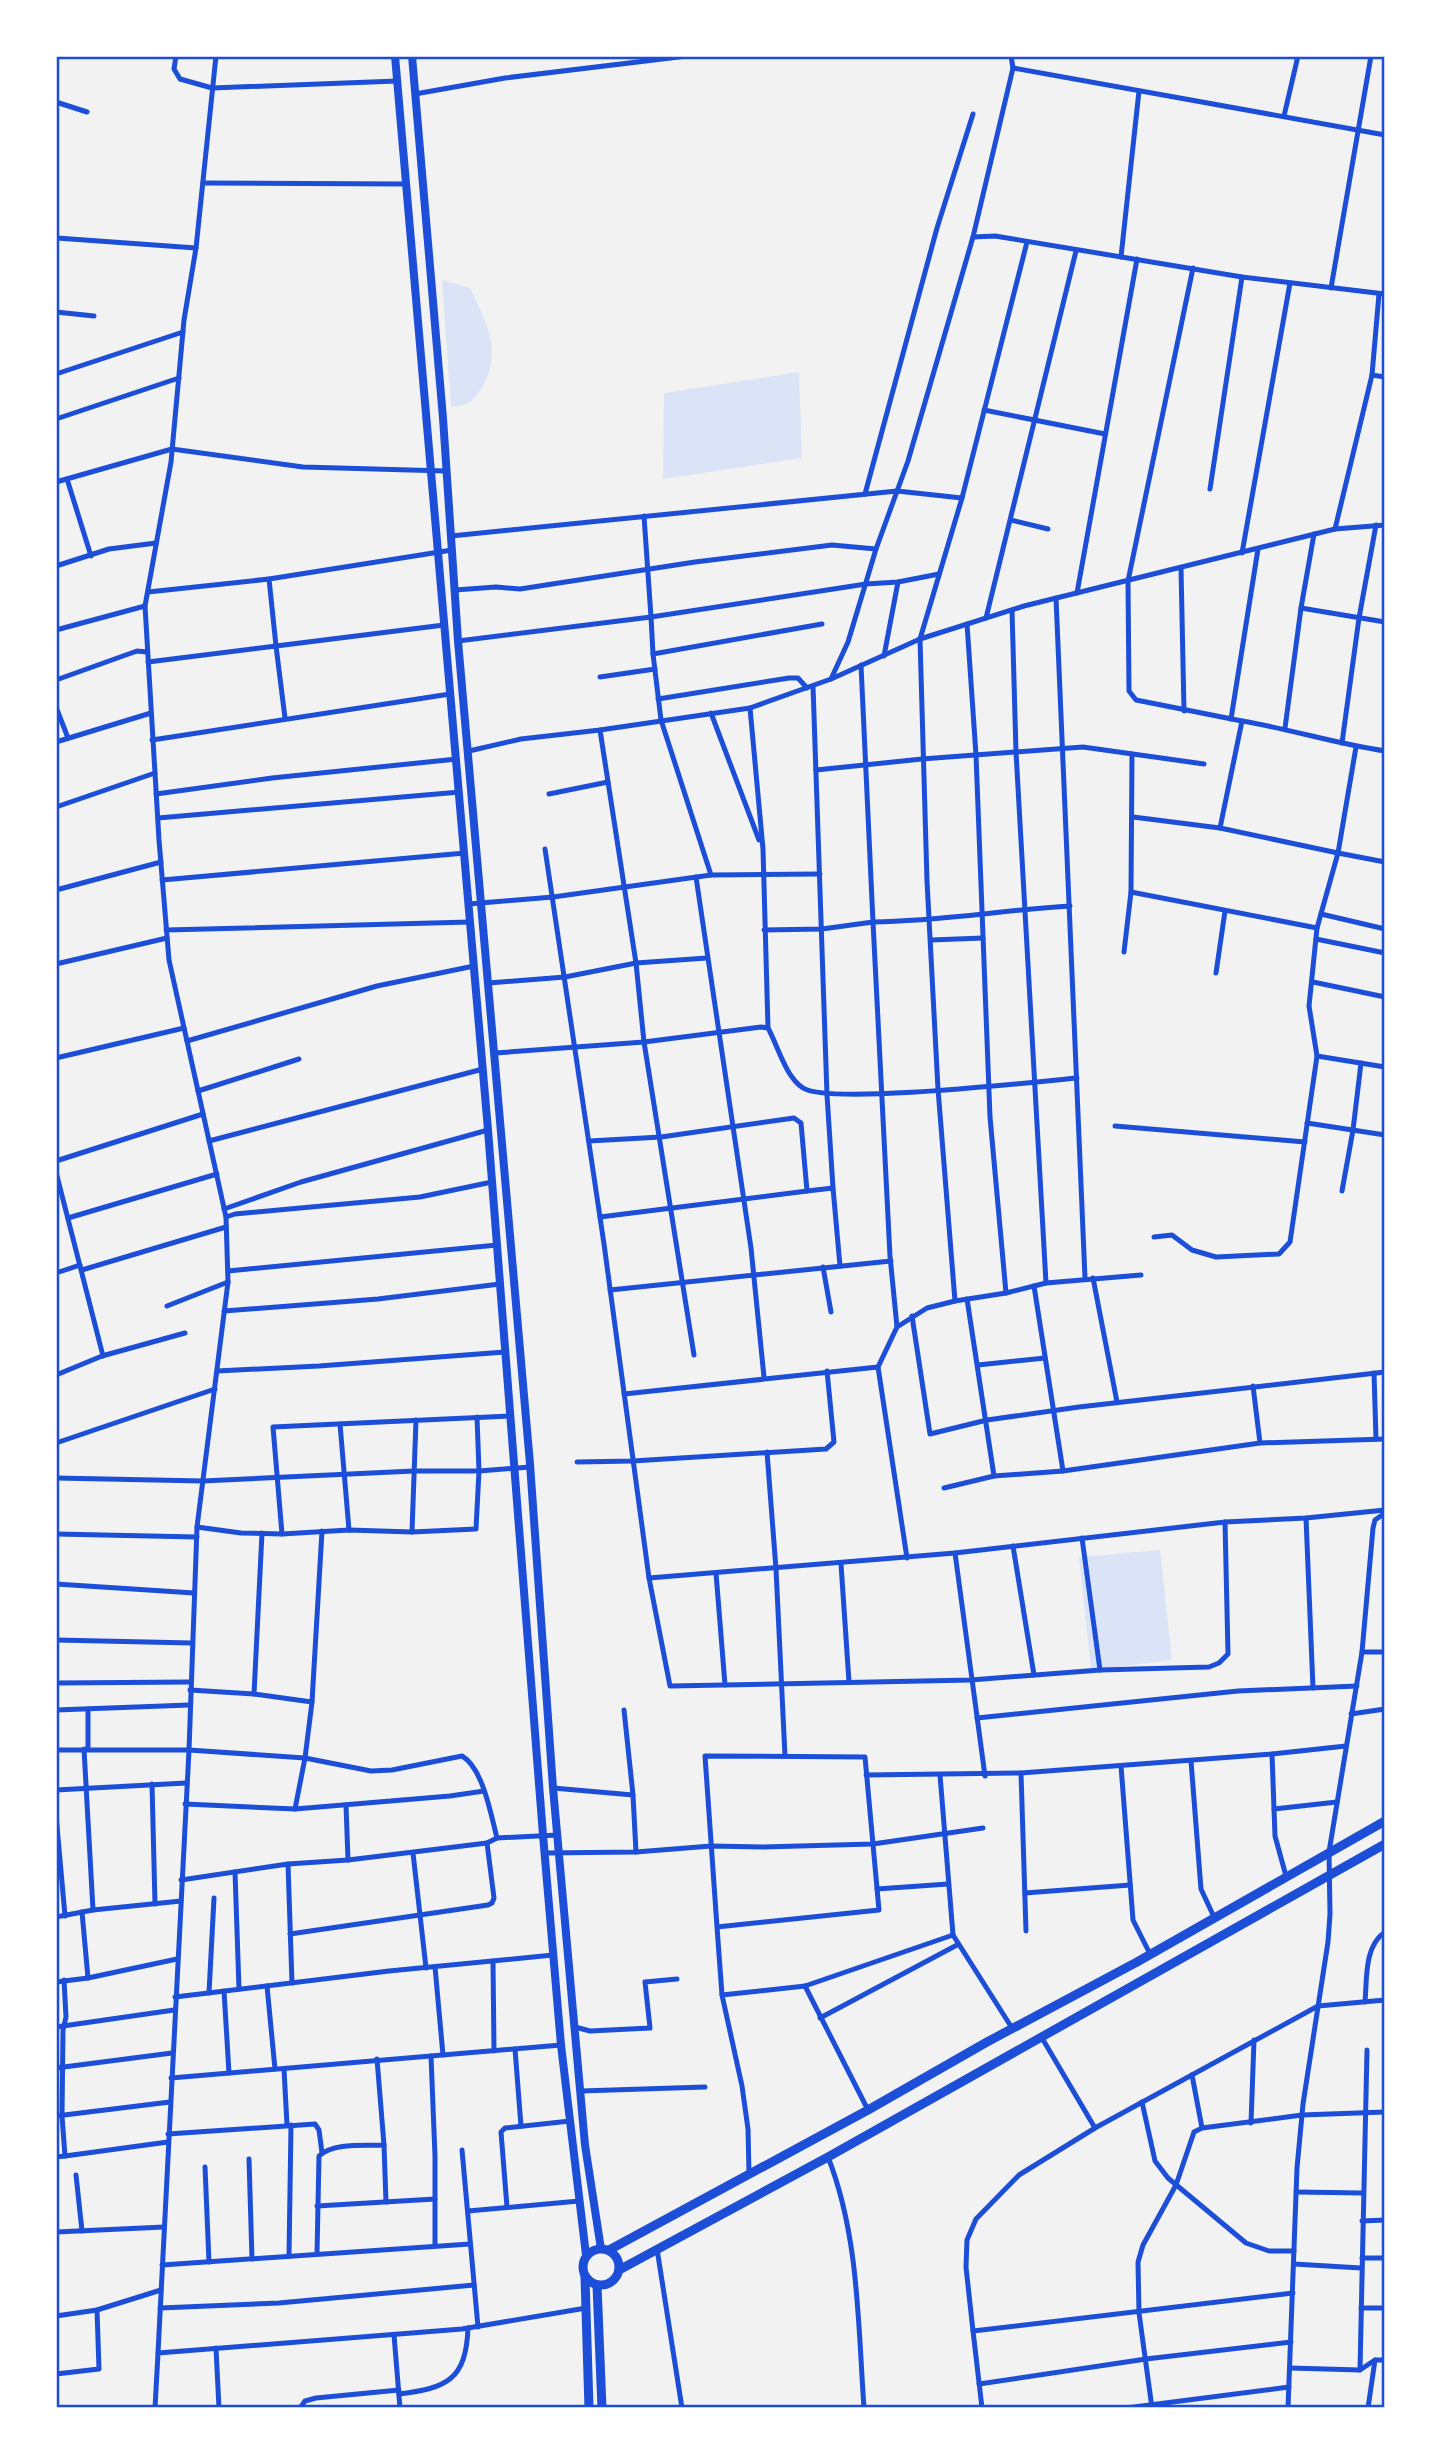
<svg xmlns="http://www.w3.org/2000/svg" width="1441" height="2464" viewBox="0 0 1441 2464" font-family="'DejaVu Sans',sans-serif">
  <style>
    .green { fill: #dbe4f7 }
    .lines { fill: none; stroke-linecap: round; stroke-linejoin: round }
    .minor { stroke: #1d4ed8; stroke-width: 5 }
    .secondary { stroke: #1d4ed8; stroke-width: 8 }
    .trunk { stroke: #1d4ed8; stroke-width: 9 }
    .neatline { fill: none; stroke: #1d4ed8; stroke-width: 2.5 }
  </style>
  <rect width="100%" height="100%" fill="#f2f2f2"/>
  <!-- green -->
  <g class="green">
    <path d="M442,280L470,288C487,325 505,354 479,392C472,402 463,408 451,406Z"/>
    <polygon points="799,372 802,458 663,479 664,393"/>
    <polygon points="1160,1550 1172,1660 1091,1670 1079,1557"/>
  </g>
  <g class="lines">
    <!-- minor -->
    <g class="minor">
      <polyline points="66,56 83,56"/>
      <polyline points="176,56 174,69 180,79 212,88 397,81"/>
      <polyline points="1013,68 1385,135"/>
      <polyline points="415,94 505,78 687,56"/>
      <polyline points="56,102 87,112"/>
      <polyline points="1284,116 1298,56"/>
      <polyline points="203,183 406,184"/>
      <polyline points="973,237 995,236 1242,277 1385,294"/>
      <polyline points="56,242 57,238 196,248"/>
      <polyline points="1121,257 1139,91"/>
      <polyline points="1193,268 1128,581 1129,691 1136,700 1242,721 1220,828"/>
      <polyline points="1331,288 1371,56"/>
      <polyline points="56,312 94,316"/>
      <polyline points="56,374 183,332"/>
      <polyline points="1372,375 1385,377"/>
      <polyline points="984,410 1105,434"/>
      <polyline points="56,419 179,378"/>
      <polyline points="67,479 91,556"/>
      <polyline points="56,482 172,449 303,467 446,471"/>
      <polyline points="1210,489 1242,277"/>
      <polyline points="865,494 937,228 973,114"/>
      <polyline points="644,516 651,617 866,584 898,582 939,574"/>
      <polyline points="1011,520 1048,529"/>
      <polyline points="1335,529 1372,375 1379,294"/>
      <polyline points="451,536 897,491 962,498 1027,242"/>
      <polyline points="1242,553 1290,283"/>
      <polyline points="56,566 109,549 156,543"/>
      <polyline points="1181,568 1184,711"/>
      <polyline points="455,590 496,587 520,589 695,562 832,545 876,549"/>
      <polyline points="148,592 269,579"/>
      <polyline points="1077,593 1137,259"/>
      <polyline points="1056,598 1085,1278"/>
      <polyline points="1301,608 1385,622"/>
      <polyline points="1012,610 1016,752 1046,1283"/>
      <polyline points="986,618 1076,251"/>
      <polyline points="967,624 976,755 990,1117 1006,1293"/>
      <polyline points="444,625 276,646 269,579 452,550"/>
      <polyline points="56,630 145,606"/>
      <polyline points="458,641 651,617 653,654 661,720 711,875"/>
      <polyline points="653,654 822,624"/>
      <polyline points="884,656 898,582"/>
      <polyline points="148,662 276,646 285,718"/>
      <polyline points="600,677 655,669"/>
      <polyline points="831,679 848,642 876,549 908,461 973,237 1013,68 1011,56"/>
      <polyline points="56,680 137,651 147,652"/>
      <polyline points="813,686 827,1095 833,1188"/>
      <polyline points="658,699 789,678 798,678 807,688"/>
      <polyline points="56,707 68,738"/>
      <polyline points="711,713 759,840"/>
      <polyline points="1231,719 1258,549"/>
      <path d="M1242,721C1290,729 1337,744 1385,751"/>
      <polyline points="1285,728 1301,608 1314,534"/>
      <polyline points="600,730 636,963 644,1042 694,1355"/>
      <polyline points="152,740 450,694"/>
      <polyline points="56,742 151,713"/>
      <polyline points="1342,743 1359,618 1376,525"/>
      <polyline points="469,751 521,739 600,730 750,708"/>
      <polyline points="816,770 922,759 1083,747 1204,764"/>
      <polyline points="156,794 272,778 457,759"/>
      <polyline points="549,794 608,782"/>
      <polyline points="56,807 155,773"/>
      <polyline points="1133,817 1220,828 1338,853 1356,747"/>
      <polyline points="158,818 460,792"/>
      <polyline points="545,849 604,1244 649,1578 670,1686 971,1680 1100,1670 1209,1667 1219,1663 1228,1654 1225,1522"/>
      <polyline points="1385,862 1338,853 1317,928 1309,1006 1317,1056 1385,1067"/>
      <polyline points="696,877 751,1248 764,1377"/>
      <polyline points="162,880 465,853"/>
      <polyline points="56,890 161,862"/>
      <polyline points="1131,892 1317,928"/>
      <polyline points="469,904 553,897 711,875 820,874"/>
      <polyline points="1321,914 1385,929"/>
      <polyline points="166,930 470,922"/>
      <polyline points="764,930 822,929 873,922 861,665"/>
      <polyline points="1316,939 1385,953"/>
      <polyline points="931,940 983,938"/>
      <polyline points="1124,952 1131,892 1132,754"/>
      <polyline points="56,964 167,938"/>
      <polyline points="1216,973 1225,911"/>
      <polyline points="1313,982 1385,997"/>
      <polyline points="489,983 565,977 636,963 707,958"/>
      <polyline points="768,1028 763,849 750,708 831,679 920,639 1024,606 1335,529 1385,525"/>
      <polyline points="187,1041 377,986 474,966"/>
      <path d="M495,1053L644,1042L761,1027L768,1028C778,1046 785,1076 803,1088C829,1105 1033,1082 1077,1078"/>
      <polyline points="56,1058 184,1028"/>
      <polyline points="198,1091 299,1059"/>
      <polyline points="1307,1123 1385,1135"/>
      <polyline points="1115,1126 1305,1142"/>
      <polyline points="209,1141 483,1069"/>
      <polyline points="589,1141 661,1137 794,1118 801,1123 807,1191 600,1217"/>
      <polyline points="56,1161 203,1114"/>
      <polyline points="56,1172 103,1356"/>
      <polyline points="807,1191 833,1188 840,1266"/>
      <polyline points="1342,1191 1353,1130 1361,1063"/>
      <polyline points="224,1209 301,1182 488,1130"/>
      <polyline points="226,1217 235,1214 420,1197 492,1182"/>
      <polyline points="68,1218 217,1174"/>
      <polyline points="1154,1237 1172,1235 1192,1250 1216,1257 1279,1254 1290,1242 1317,1056"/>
      <polyline points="823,1267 831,1312"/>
      <polyline points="82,1270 226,1227"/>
      <polyline points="228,1271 497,1245"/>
      <polyline points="56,1273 80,1265"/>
      <polyline points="1093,1278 1117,1402"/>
      <polyline points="1034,1286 1063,1471"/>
      <polyline points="610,1290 891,1261"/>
      <polyline points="967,1299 994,1476"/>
      <polyline points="955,1301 938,1089 927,881 920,639 962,498"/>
      <polyline points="167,1306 228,1282"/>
      <polyline points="224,1311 378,1299 500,1284"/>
      <polyline points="912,1316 930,1434 987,1420 1079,1407 1385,1372"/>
      <path d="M897,1327L890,1256L873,922C940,921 1003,910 1070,906"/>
      <polyline points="978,1365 1045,1358"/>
      <polyline points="217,1371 319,1366 505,1352"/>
      <polyline points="1374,1373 1376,1439"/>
      <polyline points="56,1375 102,1356 185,1333"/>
      <polyline points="624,1394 878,1367"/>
      <polyline points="340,1424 349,1530"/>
      <polyline points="56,1443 215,1389"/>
      <polyline points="1260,1443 1385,1439"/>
      <polyline points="767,1452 776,1569 785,1756"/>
      <polyline points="577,1462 633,1461 826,1449 834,1442 827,1371"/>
      <polyline points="56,1478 203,1481 414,1471 479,1471 530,1467"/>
      <polyline points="944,1488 994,1476 1063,1471 1260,1443 1253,1386"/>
      <polyline points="1306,1518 1313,1688"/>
      <polyline points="197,1527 241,1533 282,1534 349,1530 412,1532 476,1529 479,1471 477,1417"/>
      <polyline points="412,1532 416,1420"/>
      <polyline points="262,1533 254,1694 312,1702 322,1531"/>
      <polyline points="56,1534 197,1537"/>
      <polyline points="282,1534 273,1427 510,1416"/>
      <polyline points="1082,1538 1100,1670"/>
      <polyline points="1013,1546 1034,1675"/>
      <polyline points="955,1553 985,1776"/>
      <polyline points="907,1558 878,1367 897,1327 927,1308 955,1301 1006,1293 1046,1283 1141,1275"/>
      <polyline points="841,1564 849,1682"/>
      <polyline points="716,1573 725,1685"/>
      <polyline points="649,1578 955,1553 1225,1522 1306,1518 1385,1510"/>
      <polyline points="56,1584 194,1593"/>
      <polyline points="56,1640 192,1643"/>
      <polyline points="1362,1652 1385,1652"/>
      <polyline points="56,1683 190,1682"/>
      <polyline points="190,1690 254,1694"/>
      <polyline points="56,1710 189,1705"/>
      <polyline points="624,1710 633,1795"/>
      <polyline points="1351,1714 1385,1709"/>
      <polyline points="977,1718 1238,1691 1357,1686"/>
      <polyline points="84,1749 93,1910"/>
      <polyline points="88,1749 88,1709"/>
      <path d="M56,1750H189L305,1758L371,1771L392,1770L462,1756C483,1768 491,1815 497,1838"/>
      <polyline points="1272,1754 1275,1836 1286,1876"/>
      <polyline points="1191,1761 1201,1889 1214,1917"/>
      <polyline points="1121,1766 1133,1920 1150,1954"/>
      <polyline points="1021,1773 1272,1754 1346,1746"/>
      <polyline points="866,1775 1021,1773 1026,1931"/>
      <polyline points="940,1775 953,1935 1012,2028"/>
      <polyline points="152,1784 155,1904"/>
      <polyline points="553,1788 633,1795 636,1852"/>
      <polyline points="56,1790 186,1783"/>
      <polyline points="185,1804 295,1809 450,1796 484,1791"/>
      <polyline points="346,1805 348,1860"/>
      <polyline points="295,1809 305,1758 312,1702"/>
      <polyline points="1274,1809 1337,1802"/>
      <polyline points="56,1815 65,1916"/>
      <polyline points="413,1853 426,1968"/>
      <polyline points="544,1853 636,1852 711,1846 763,1847 873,1844 983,1828"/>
      <polyline points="288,1864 292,1983"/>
      <polyline points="235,1872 239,1989"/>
      <polyline points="181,1880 288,1864 348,1860 487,1843 497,1838 558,1835"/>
      <polyline points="877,1889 948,1884"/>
      <polyline points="1025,1893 1130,1885"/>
      <polyline points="82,1912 88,1978"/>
      <polyline points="56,1917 93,1910 181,1901"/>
      <polyline points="717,1927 705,1756 865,1757 879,1910 717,1927 722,1995 742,2086 748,2129 749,2173"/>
      <polyline points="290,1934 488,1905 492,1903 494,1898 487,1843"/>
      <polyline points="493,1961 494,2051"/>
      <polyline points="435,1967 443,2055"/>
      <polyline points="56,1982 88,1978 177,1959"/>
      <polyline points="267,1986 275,2069"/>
      <polyline points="805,1986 868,2110"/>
      <polyline points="224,1991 229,2073"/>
      <polyline points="209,1993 214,1898"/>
      <polyline points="722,1995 805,1986 953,1935"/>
      <polyline points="175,1997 389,1971 553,1955"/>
      <path d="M1365,2002C1367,1979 1364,1946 1385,1932"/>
      <polyline points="820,2018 957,1945"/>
      <polyline points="56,2027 174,2010"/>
      <polyline points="575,2027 590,2031 650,2028 645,1982 677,1979"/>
      <polyline points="1042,2038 1095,2128"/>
      <polyline points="515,2049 521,2126"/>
      <polyline points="431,2056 435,2156 435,2246"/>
      <polyline points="377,2059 384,2145 386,2202"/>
      <polyline points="56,2068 172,2053"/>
      <polyline points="284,2069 287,2125"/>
      <polyline points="1192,2075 1202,2128"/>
      <polyline points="171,2078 561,2045"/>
      <polyline points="581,2091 705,2087"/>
      <polyline points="1142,2102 1155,2161 1168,2178 1246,2243 1269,2251 1294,2251"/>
      <polyline points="56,2116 170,2102"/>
      <polyline points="1251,2123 1254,2040"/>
      <polyline points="168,2134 315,2124 319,2130 322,2153"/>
      <polyline points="462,2150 478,2327"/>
      <polyline points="65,2156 168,2142"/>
      <polyline points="56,2157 65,2156 62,2116 63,2030 66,2017 64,1980"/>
      <path d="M828,2157C859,2236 858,2324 864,2408"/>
      <polyline points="249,2159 252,2259"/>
      <polyline points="205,2167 209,2262"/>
      <polyline points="76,2175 82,2231"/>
      <polyline points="1296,2192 1363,2193"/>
      <polyline points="317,2206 435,2199"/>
      <polyline points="507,2207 501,2132 505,2128 570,2121"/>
      <polyline points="468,2211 579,2201"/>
      <polyline points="1362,2221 1385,2220"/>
      <polyline points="56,2232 164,2227"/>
      <polyline points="657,2249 682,2408"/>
      <path d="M317,2254L319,2156C334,2142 365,2146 384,2145"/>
      <polyline points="289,2256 291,2125"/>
      <polyline points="1362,2258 1385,2258"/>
      <polyline points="1294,2264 1361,2268"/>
      <polyline points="162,2265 470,2244"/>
      <polyline points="160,2308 279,2303 474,2285"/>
      <polyline points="1361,2308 1385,2308"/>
      <polyline points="56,2316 97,2310 161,2290"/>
      <polyline points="973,2331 966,2267 967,2240 976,2219 1019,2175 1095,2128 1318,2006 1385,2000"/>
      <polyline points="394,2335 400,2408"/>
      <polyline points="216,2348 219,2408"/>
      <polyline points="158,2353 189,1750 197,1527 228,1282 226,1217 169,960 159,840 145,606 171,462 184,320 196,248 216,56"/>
      <polyline points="1290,2368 1360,2370 1375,2360 1385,2360"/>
      <polyline points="1360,2370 1367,2050"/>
      <polyline points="56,2374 99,2369 97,2310"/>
      <polyline points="979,2384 1146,2359 1291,2342"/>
      <path d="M399,2394C447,2388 466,2380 468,2328"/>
      <polyline points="155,2408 158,2353 462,2329 586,2308"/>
      <polyline points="300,2408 305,2401 316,2398 399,2390"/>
      <polyline points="982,2408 973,2331 1293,2293"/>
      <polyline points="1126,2408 1289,2387"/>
      <polyline points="1152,2408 1139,2313 1138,2262 1143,2245 1176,2185 1194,2132 1202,2128 1302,2115 1385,2112"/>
      <polyline points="1288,2408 1297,2168 1303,2104 1328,1942 1330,1914 1329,1852 1362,1652 1373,1528 1375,1520 1385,1513"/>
      <polyline points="1368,2408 1375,2360"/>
    </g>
    <!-- secondary -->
    <g class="secondary">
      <polyline points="395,56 488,1130 543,1835 561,2045 586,2255"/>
      <polyline points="412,56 443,418 458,641 530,1464 553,1788 585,2145 601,2249"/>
    </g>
    <!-- trunk -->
    <g class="trunk">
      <circle cx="601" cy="2267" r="18"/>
      <polyline points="609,2250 868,2110 987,2042 1137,1962 1385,1821"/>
      <polyline points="619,2270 828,2157 1385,1844"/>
      <polyline points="585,2277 589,2408"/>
      <polyline points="597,2285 602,2408"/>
    </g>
  </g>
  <!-- border -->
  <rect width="1441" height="2464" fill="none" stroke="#ffffff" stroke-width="116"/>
  <rect x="58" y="58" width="1325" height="2348" class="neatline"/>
</svg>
